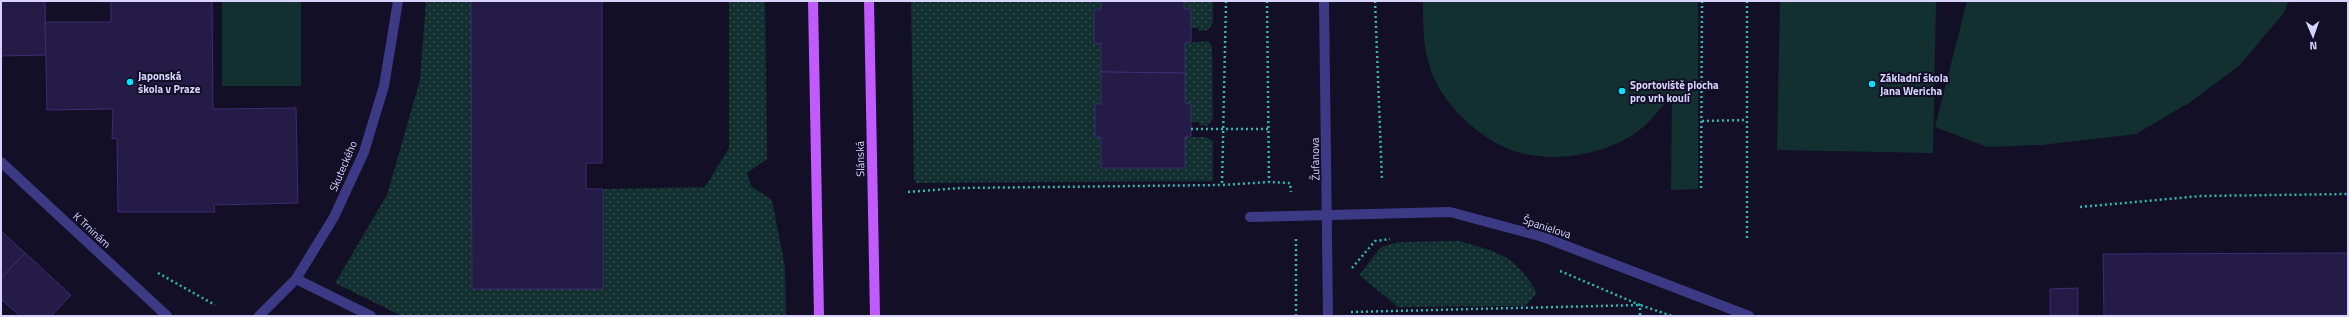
<svg xmlns="http://www.w3.org/2000/svg" width="2349" height="317" viewBox="0 0 2349 317" font-family="'Titillium Web',sans-serif">
  <style>
    .grass { fill: url(#grass-dots) }
    .pitch { fill: #12302f }
    .building { fill: #241b47; stroke: #3b2d73 }
    .lines { fill: none; stroke-linecap: round; stroke-linejoin: round }
    .path { stroke: #2fb8b0; stroke-width: 2.5; stroke-dasharray: 2 3; stroke-linecap: butt }
    .minor { stroke: #3d3a85; stroke-width: 10 }
    .major { stroke: #c25bff; stroke-width: 10 }
    .poi-dot { fill: #00e5ff; stroke: #130f26; stroke-width: 1.5 }
    .labels { text-anchor: middle; dominant-baseline: central; stroke-width: 4; stroke-linejoin: round; paint-order: stroke }
    .poi-label { font-size: 11px; font-weight: bold; fill: #d9d4ff; stroke: #130f26; text-anchor: start }
    .street-label { font-size: 11px; fill: #d9d4ff; stroke: #130f26 }
  </style>
  <defs>
    <pattern id="grass-dots" width="8" height="8" patternUnits="userSpaceOnUse"><rect width="8" height="8" fill="#12302f"/><path d="M2 2h.1M6 6h.1" fill="none" stroke="#344d4e" stroke-width="1.8" stroke-linecap="round"/></pattern>
  </defs>
  <rect width="100%" height="100%" fill="#130f26"/>
  <!-- grass -->
  <g class="grass">
    <polygon points="426,1 471,1 472,289 603,289 603,189 705,187 729,148 729,1 765,1 767,159 747,173 751,186 772,200 785,267 786,316 402,316 335,283 387,195 420,80"/>
    <polygon points="911,1 1101,1 1101,9 1094,10 1094,43 1101,43 1101,104 1095,105 1095,137 1101,137 1101,168 1185,168 1185,137 1206,137 1213,141 1213,181 916,183 914,179"/>
    <polygon points="1184,1 1213,1 1213,23 1208,30 1199,31 1198,28 1190,28 1184,9"/>
    <polygon points="1208,41 1212,46 1213,119 1207,126 1199,125 1199,122 1191,122 1191,104 1185,103 1185,43"/>
    <path d="M1460,241C1500,253 1515,255 1537,293L1525,306L1398,307L1359,275L1381,247L1399,242Z"/>
  </g>
  <!-- pitch -->
  <g class="pitch">
    <rect x="222" y="1" width="79" height="85"/>
    <path d="M1423,1H1698V189L1671,190L1672,95C1661,107 1651,122 1637,132C1603,156 1550,164 1511,150C1481,138 1450,111 1436,82C1423,56 1423,28 1423,1Z"/>
    <polygon points="1780,1 1936,1 1933,153 1777,150"/>
    <polygon points="1967,1 2289,1 2283,14 2240,65 2189,103 2136,134 2042,145 1987,147 1935,127"/>
  </g>
  <!-- building -->
  <g class="building">
    <polygon points="1,1 45,1 46,55 1,56"/>
    <polygon points="111,1 212,1 213,109 296,108 298,203 214,205 215,212 118,212 117,138 112,139 113,109 47,110 45,22 111,22"/>
    <polygon points="471,1 602,1 602,163 586,163 586,189 603,189 603,289 472,289"/>
    <polygon points="1101,1 1184,1 1184,9 1191,9 1191,42 1185,43 1185,73 1101,72 1101,43 1094,44 1094,10 1101,9"/>
    <polygon points="1101,72 1185,73 1185,103 1191,104 1191,136 1185,137 1185,168 1101,168 1101,137 1095,137 1095,104 1101,104"/>
    <polygon points="1,231 25,253 1,278"/>
    <polygon points="25,253 71,295 51,316 20,316 1,299 1,278"/>
    <polygon points="2348,253 2348,316 2104,316 2103,254"/>
    <polygon points="2078,288 2078,316 2050,316 2050,289"/>
  </g>
  <g class="lines">
    <!-- path -->
    <g class="path">
      <polyline points="1226,1 1222,185 1269,182 1290,183 1291,192"/>
      <polyline points="1267,1 1269,182"/>
      <polyline points="1375,1 1382,181"/>
      <polyline points="1747,1 1747,238"/>
      <polyline points="1702,121 1746,120"/>
      <polyline points="1191,129 1268,129"/>
      <polyline points="1701,188 1702,1"/>
      <polyline points="908,192 960,188 1222,185"/>
      <polyline points="2080,207 2201,196 2348,194"/>
      <polyline points="1296,239 1296,316"/>
      <polyline points="1352,268 1375,241 1390,239"/>
      <polyline points="1560,271 1640,305 1640,316"/>
      <polyline points="158,273 215,305"/>
      <polyline points="1351,312 1640,305 1672,316"/>
    </g>
    <!-- minor -->
    <g class="minor">
      <polyline points="1324,1 1328,316"/>
      <polyline points="1,162 167,316"/>
      <polyline points="1250,217 1450,212 1543,237 1749,316"/>
      <polyline points="296,279 371,316"/>
      <polyline points="259,316 296,279 334,217 364,152 384,86 398,1"/>
    </g>
    <!-- major -->
    <g class="major">
      <polyline points="813,1 819,316"/>
      <polyline points="869,1 875,316"/>
    </g>
  </g>
  <!-- markers -->
  <g class="poi-dot">
    <circle cx="130" cy="82" r="4"/>
    <circle cx="1872" cy="84" r="4"/>
    <circle cx="1622" cy="91" r="4"/>
  </g>
  <g class="labels">
    <!-- poi labels -->
    <g class="poi-label">
      <text x="138" y="76">Japonská<tspan x="138" dy="13">škola v Praze</tspan></text>
      <text x="1880" y="78">Základní škola<tspan x="1880" dy="13">Jana Wericha</tspan></text>
      <text x="1630" y="85">Sportoviště plocha<tspan x="1630" dy="13">pro vrh koulí</tspan></text>
    </g>
    <!-- street labels -->
    <g class="street-label">
      <text transform="translate(860 159) rotate(-91)">Slánská</text>
      <text transform="translate(1315 159) rotate(-91)">Žufanova</text>
      <text transform="translate(343 166) rotate(-67)">Skuteckého</text>
      <text transform="translate(1547 227) rotate(18)">Španielova</text>
      <text transform="translate(92 230) rotate(43)">K Trninám</text>
    </g>
  </g>
  <!-- border -->
  <rect width="2349" height="317" fill="none" stroke="#d9d4ff" stroke-width="4"/>
  <!-- north arrow -->
  <g transform="translate(2313 36) rotate(178)" stroke="#130f26" stroke-width="3" paint-order="stroke">
  <path d="M0-3L7 15L0 10L-7 15Z" fill="#d9d4ff"/>
  <text y="-6" font-size="11" font-weight="bold" text-anchor="middle" fill="#d9d4ff">N</text>
  </g>
</svg>
